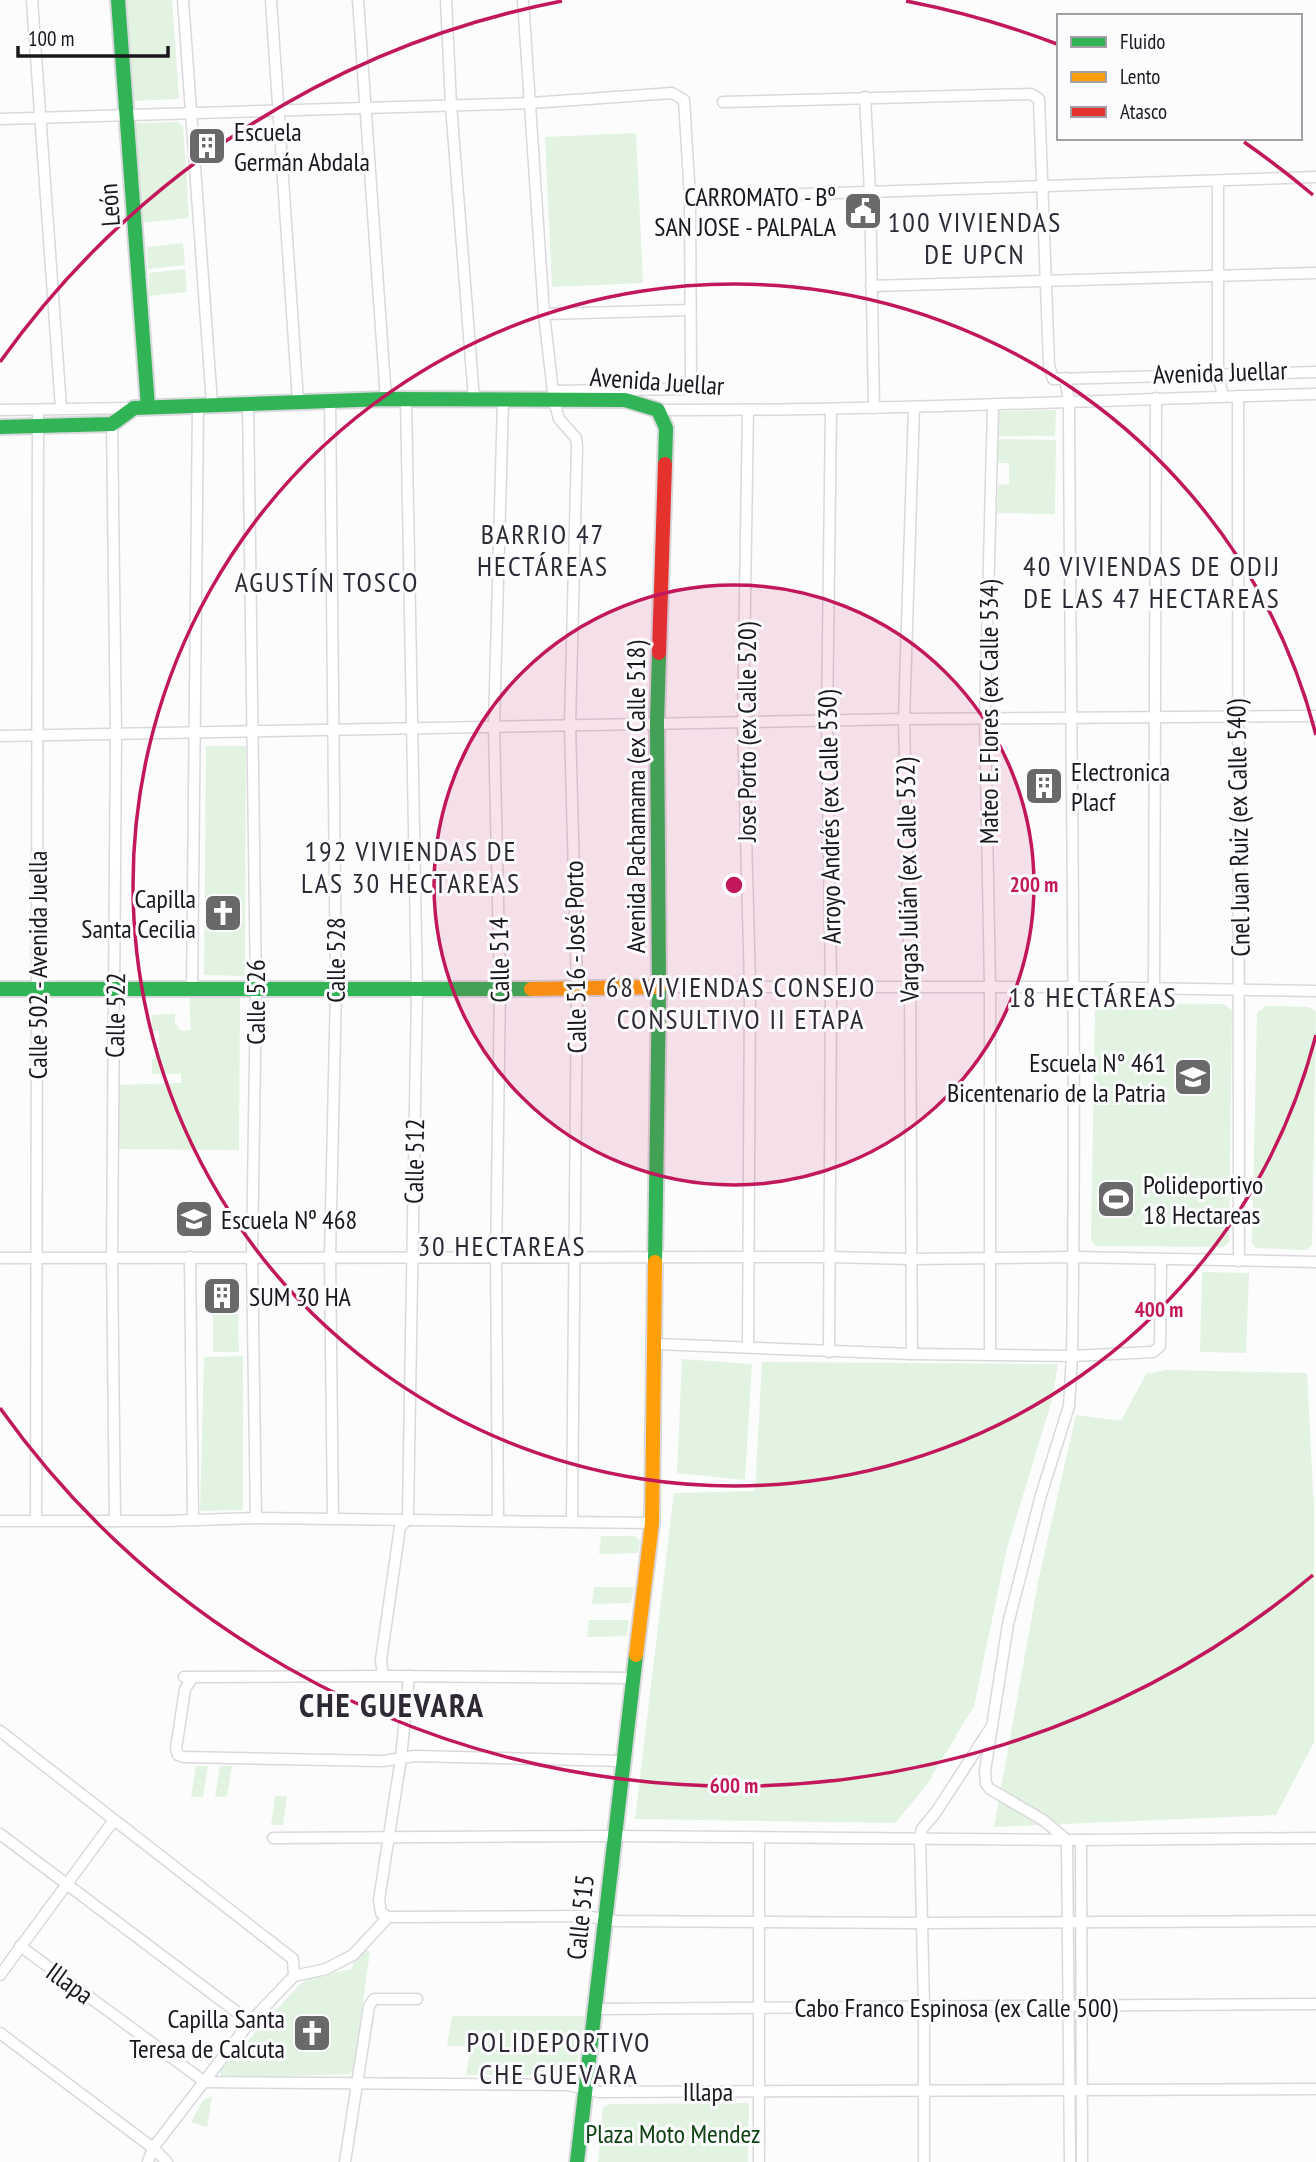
<svg xmlns="http://www.w3.org/2000/svg" width="1316" height="2162" viewBox="0 0 1316 2162" font-family="'PT Sans Narrow',sans-serif">
  <style>
    .green { fill: #e2f3e2 }
    .lines { fill: none; stroke-linecap: round; stroke-linejoin: round }
    .street-casing { stroke: #d9d8db; stroke-width: 13 }
    .fast-casing { stroke: #d9d8db; stroke-width: 18 }
    .slow-casing { stroke: #d9d8db; stroke-width: 18 }
    .jam-casing { stroke: #d9d8db; stroke-width: 18 }
    .street { stroke: #fff; stroke-width: 10 }
    .fast { stroke: #30b455; stroke-width: 14 }
    .slow { stroke: #ff9f0a; stroke-width: 14 }
    .jam { stroke: #e5322d; stroke-width: 14 }
    .ring { fill: none; stroke: #c2185b; stroke-width: 3.5 }
    .labels { text-anchor: middle; dominant-baseline: central; stroke-width: 6; stroke-linejoin: round; paint-order: stroke }
    .poi-label { font-size: 26px; fill: #1a181d; stroke: #fcfbfe; text-anchor: start }
    .street-label { font-size: 26px; fill: #1a181d; stroke: #fcfbfe }
    .park-label { font-size: 26px; fill: #0f4313; stroke: #fcfbfe }
    .neighbourhood-label { font-size: 28px; letter-spacing: 2px; fill: #2e2935; stroke: #fcfbfe }
    .district-label { font-size: 33px; font-weight: bold; letter-spacing: 2px; fill: #2e2935; stroke: #fcfbfe }
    .centre { fill: #c2185b; stroke: #fcfbfe; stroke-width: 3.5 }
    .ring-label { font-size: 21px; text-anchor: middle; font-weight: bold; fill: #c2185b; stroke: #fcfbfe; stroke-width: 6; stroke-linejoin: round; paint-order: stroke }
  </style>
  <rect width="100%" height="100%" fill="#fcfcfd"/>
  <!-- green -->
  <g class="green">
    <polygon points="124,0 172,0 179,99 131,101"/>
    <polygon points="177,122 183,126 189,218 139,223 132,128 136,123"/>
    <polygon points="636,133 643,283 552,287 545,137"/>
    <polygon points="183,243 185,265 148,269 147,247"/>
    <polygon points="185,269 187,292 149,296 149,273"/>
    <polygon points="1056,410 1055,436 997,436 997,411"/>
    <polygon points="997,439 1056,440 1055,514 997,513 998,485 1009,484 1009,463 997,463"/>
    <polygon points="206,746 246,746 245,976 204,975"/>
    <polygon points="189,995 231,995 240,998 239,1150 118,1149 117,1085 181,1083 181,1074 152,1074 152,1059 159,1058 159,1031 152,1031 152,1015 175,1014 175,1023 181,1031 191,1030"/>
    <polygon points="1103,1003 1223,1004 1232,1010 1229,1242 1223,1247 1096,1246 1091,1240 1095,1008"/>
    <polygon points="1266,1006 1309,1007 1316,1012 1312,1245 1307,1250 1256,1248 1252,1243 1257,1013"/>
    <polygon points="1202,1272 1249,1273 1246,1353 1200,1352"/>
    <polygon points="238,1314 239,1352 213,1352 213,1315"/>
    <polygon points="243,1356 243,1510 200,1511 204,1357"/>
    <polygon points="682,1359 752,1364 745,1480 677,1473"/>
    <polygon points="762,1362 1058,1364 1052,1400 1007,1548 974,1706 926,1786 895,1823 635,1819 674,1493 755,1491"/>
    <polygon points="1166,1370 1307,1373 1314,1509 1314,1742 1276,1815 994,1827 1039,1577 1076,1415 1121,1421 1146,1374"/>
    <polygon points="601,1536 635,1536 640,1541 638,1553 599,1554"/>
    <polygon points="594,1587 634,1587 631,1603 592,1604"/>
    <polygon points="589,1620 629,1620 627,1636 587,1637"/>
    <polygon points="196,1766 208,1766 203,1797 191,1797"/>
    <polygon points="220,1766 232,1766 227,1796 215,1797"/>
    <polygon points="275,1796 287,1796 283,1825 271,1825"/>
    <polygon points="365,1949 370,1952 353,2070 350,2074 223,2078 220,2071 299,1985 307,1979 351,1969 353,1963"/>
    <polygon points="452,2016 585,2016 575,2075 466,2075 471,2046 447,2046"/>
    <polygon points="212,2096 207,2127 191,2122 203,2100"/>
    <polygon points="749,2103 748,2162 598,2162 603,2108 608,2104"/>
  </g>
  <g class="lines">
    <defs>
      <g id="street">
        <polyline points="32,0 61,408"/>
        <polyline points="183,0 212,404"/>
        <polyline points="271,0 298,401"/>
        <polyline points="358,0 386,399"/>
        <polyline points="446,0 451,105 474,399"/>
        <polyline points="523,0 544,314 554,401 559,419 576,438 577,447 570,725 577,989 572,1520"/>
        <polyline points="865,97 870,192 874,408"/>
        <polyline points="723,102 1031,94 1039,99 1049,365 1053,379 1316,372"/>
        <polyline points="0,119 531,103 672,93 684,100 690,198 691,384 684,389 553,391"/>
        <polyline points="1218,182 1218,375 1223,396"/>
        <polyline points="690,198 1316,177"/>
        <polyline points="871,286 1316,273"/>
        <polyline points="544,314 690,310"/>
        <path d="M1065,378L1069,401C1070,719 1077,1038 1072,1356L1069,1406L1041,1495L1008,1624L985,1771L986,1784L990,1789L1043,1820L1067,1840L1070,2162"/>
        <path d="M1238,396C1237,684 1240,973 1239,1261"/>
        <polyline points="330,400 336,989 330,1257 333,1519"/>
        <polyline points="248,403 256,990 252,1257 256,1518"/>
        <polyline points="0,410 134,408"/>
        <path d="M658,410C877,411 1096,400 1316,394"/>
        <polyline points="748,410 743,722 750,987 748,1347"/>
        <polyline points="112,424 116,735 112,1257 115,1521"/>
        <polyline points="0,736 904,719 1316,716"/>
        <polyline points="659,987 1075,987 1316,991"/>
        <polyline points="1154,988 1156,398"/>
        <polyline points="192,989 198,405"/>
        <polyline points="190,1257 193,1520"/>
        <polyline points="0,1258 831,1257 911,1259 1074,1257 1316,1262"/>
        <polyline points="656,1344 912,1354 1072,1356 1153,1352 1160,1346 1161,1260"/>
        <polyline points="829,1352 831,987 827,721 831,409"/>
        <polyline points="912,1354 910,987 904,719 914,407"/>
        <polyline points="990,1354 990,987 985,718 993,406"/>
        <polyline points="36,1520 38,410"/>
        <polyline points="498,1520 496,1257 500,989 494,726 503,400"/>
        <polyline points="0,1521 166,1521 256,1518 652,1523"/>
        <polyline points="383,1676 381,1660 400,1527 407,1520 408,1513 417,990 406,399"/>
        <polyline points="409,1676 401,1758 379,1900 381,1913 388,1917 585,1916 616,1921 921,1923 1316,1921"/>
        <polyline points="184,1677 383,1676 635,1678"/>
        <polyline points="193,1677 185,1689 176,1749 178,1755 184,1757 383,1761 414,1756 624,1761"/>
        <polyline points="0,1731 293,1959 294,1976 250,2022 153,2148 148,2162"/>
        <polyline points="0,1834 250,2022"/>
        <polyline points="273,1838 614,1836 1081,1840 1316,1838"/>
        <polyline points="1081,1840 1082,2162"/>
        <polyline points="20,1946 205,2082 568,2085 599,2092 1316,2089"/>
        <polyline points="0,1975 114,1820"/>
        <polyline points="294,1976 326,1969 353,1955 388,1917"/>
        <polyline points="595,2009 1316,2004"/>
        <polyline points="0,2033 153,2148 167,2162"/>
        <polyline points="345,2162 369,2006 374,1999 417,1999"/>
        <polyline points="759,2162 759,1839"/>
        <polyline points="924,2162 924,2007 920,1839 922,1829 936,1812 990,1729"/>
      </g>
      <g id="fast">
        <polyline points="118,0 148,407"/>
        <polyline points="0,427 112,424 134,408 386,399 625,400 658,410 666,428 665,464"/>
        <polyline points="0,989 531,989"/>
        <polyline points="655,1262 659,987 657,723 659,653"/>
        <polyline points="577,2162 636,1655"/>
      </g>
      <g id="slow">
        <polyline points="531,989 659,987"/>
        <polyline points="636,1655 652,1523 655,1262"/>
      </g>
      <polyline id="jam" points="659,653 665,464"/>
    </defs>
    <!-- street casing -->
    <use href="#street" class="street-casing"/>
    <!-- fast casing -->
    <use href="#fast" class="fast-casing"/>
    <!-- slow casing -->
    <use href="#slow" class="slow-casing"/>
    <!-- jam casing -->
    <use href="#jam" class="jam-casing"/>
    <!-- street -->
    <use href="#street" class="street"/>
    <!-- fast -->
    <use href="#fast" class="fast"/>
    <!-- slow -->
    <use href="#slow" class="slow"/>
    <!-- jam -->
    <use href="#jam" class="jam"/>
  </g>
  <!-- distance rings -->
  <circle cx="734" cy="885" r="300" fill="#c2185b" fill-opacity=".12"/>
  <g class="ring">
    <circle cx="734" cy="885" r="300"/>
    <path d="M1316 1035A601 601 0 1 1 1316 735"/>
    <path d="M1313 1575A901 901 0 0 1 0 1408M0 362A901 901 0 0 1 562 1M906 1A901 901 0 0 1 1057 44M1244 142A901 901 0 0 1 1313 195"/>
  </g>
  <!-- icons -->
  <defs>
    <symbol id="building-square" viewBox="-11 -11 22 22"><rect x="-9" y="-9" width="18" height="18" rx="4" fill="#69686b" stroke="#fcfbfe"/><path d="M-4-6H4V6H1V3H-1V6H-4ZM-2.5-4.3h1.7v1.8h-1.7ZM.8-4.3h1.7v1.8H.8ZM-2.5-1h1.7V.8h-1.7ZM.8-1h1.7V.8H.8Z" fill="#fff"/></symbol>
    <symbol id="civic-square" viewBox="-11 -11 22 22"><rect x="-9" y="-9" width="18" height="18" rx="4" fill="#69686b" stroke="#fcfbfe"/><path d="M-.6-6.5H3V-4.5H.6V-3L4-1V1h2V6H-6V1h2V-1L-.6-3ZM-1.2 2.5V6h2.4V2.5Z" fill="#fff"/></symbol>
    <symbol id="church-square" viewBox="-11 -11 22 22"><rect x="-9" y="-9" width="18" height="18" rx="4" fill="#69686b" stroke="#fcfbfe"/><path d="M-1.2-6h2.4v3.5h3.3v2.4h-3.3V6h-2.4V-.1h-3.3v-2.4h3.3Z" fill="#fff"/></symbol>
    <symbol id="school-square" viewBox="-11 -11 22 22"><rect x="-9" y="-9" width="18" height="18" rx="4" fill="#69686b" stroke="#fcfbfe"/><path d="M0-5L7-2L0 1L-7-2ZM-4 1L0 2.5L4 1V4Q0 6-4 4Z" fill="#fff"/></symbol>
    <symbol id="stadium-square" viewBox="-11 -11 22 22"><rect x="-9" y="-9" width="18" height="18" rx="4" fill="#69686b" stroke="#fcfbfe"/><path d="M0-5a6.5 5 0 1 0 0 10a6.5 5 0 1 0 0-10ZM-3.5-1.8h7v3.6h-7Z" fill="#fff"/></symbol>
  </defs>
  <g fill-rule="evenodd">
    <use href="#building-square" x="185" y="124" width="44" height="44"/>
    <use href="#civic-square" x="841" y="189" width="44" height="44"/>
    <use href="#building-square" x="1022" y="764" width="44" height="44"/>
    <use href="#church-square" x="201" y="891" width="44" height="44"/>
    <use href="#school-square" x="1171" y="1055" width="44" height="44"/>
    <use href="#stadium-square" x="1094" y="1177" width="44" height="44"/>
    <use href="#school-square" x="172" y="1197" width="44" height="44"/>
    <use href="#building-square" x="200" y="1274" width="44" height="44"/>
    <use href="#church-square" x="290" y="2011" width="44" height="44"/>
  </g>
  <g class="labels">
    <!-- poi labels -->
    <g class="poi-label">
      <text x="234" y="131">Escuela<tspan x="234" dy="30">Germán Abdala</tspan></text>
      <text x="836" y="196" text-anchor="end">CARROMATO - Bº<tspan x="836" dy="30">SAN JOSE - PALPALA</tspan></text>
      <text x="1071" y="771">Electronica<tspan x="1071" dy="30">Placf</tspan></text>
      <text x="196" y="898" text-anchor="end">Capilla<tspan x="196" dy="30">Santa Cecilia</tspan></text>
      <text x="1166" y="1062" text-anchor="end">Escuela N° 461<tspan x="1166" dy="30">Bicentenario de la Patria</tspan></text>
      <text x="1143" y="1184">Polideportivo<tspan x="1143" dy="30">18 Hectareas</tspan></text>
      <text x="221" y="1219">Escuela Nº 468</text>
      <text x="249" y="1296">SUM 30 HA</text>
      <text x="285" y="2018" text-anchor="end">Capilla Santa<tspan x="285" dy="30">Teresa de Calcuta</tspan></text>
    </g>
    <!-- street labels -->
    <g class="street-label">
      <text transform="translate(109 205) rotate(-94)">León</text>
      <text transform="translate(1220 372) rotate(-2)">Avenida Juellar</text>
      <text transform="translate(657 381) rotate(4)">Avenida Juellar</text>
      <text transform="translate(988 712) rotate(-90)">Mateo E. Flores (ex Calle 534)</text>
      <text transform="translate(746 732) rotate(-90)">Jose Porto (ex Calle 520)</text>
      <text transform="translate(635 797) rotate(-90)">Avenida Pachamama (ex Calle 518)</text>
      <text transform="translate(829 817) rotate(-91)">Arroyo Andrés (ex Calle 530)</text>
      <text transform="translate(1238 828) rotate(-91)">Cnel Juan Ruiz (ex Calle 540)</text>
      <text transform="translate(907 880) rotate(-91)">Vargas Julián (ex Calle 532)</text>
      <text transform="translate(575 957) rotate(-91)">Calle 516 - José Porto</text>
      <text transform="translate(335 960) rotate(-90)">Calle 528</text>
      <text transform="translate(499 960) rotate(-91)">Calle 514</text>
      <text transform="translate(37 965) rotate(-90)">Calle 502 - Avenida Juella</text>
      <text transform="translate(255 1002) rotate(-90)">Calle 526</text>
      <text transform="translate(115 1015) rotate(-89)">Calle 522</text>
      <text transform="translate(414 1161) rotate(-89)">Calle 512</text>
      <text transform="translate(580 1917) rotate(-84)">Calle 515</text>
      <text transform="translate(70 1983) rotate(36)">Illapa</text>
      <text x="956" y="2007">Cabo Franco Espinosa (ex Calle 500)</text>
      <text x="708" y="2091">Illapa</text>
    </g>
    <!-- park labels -->
    <g class="park-label">
      <text x="673" y="2133">Plaza Moto Mendez</text>
    </g>
    <!-- neighbourhood labels -->
    <g class="neighbourhood-label">
      <text x="975" y="221">100 VIVIENDAS<tspan x="975" dy="32">DE UPCN</tspan></text>
      <text x="543" y="533">BARRIO 47<tspan x="543" dy="32">HECTÁREAS</tspan></text>
      <text x="1152" y="565">40 VIVIENDAS DE ODIJ<tspan x="1152" dy="32">DE LAS 47 HECTAREAS</tspan></text>
      <text x="327" y="581">AGUSTÍN TOSCO</text>
      <text x="411" y="850">192 VIVIENDAS DE<tspan x="411" dy="32">LAS 30 HECTAREAS</tspan></text>
      <text x="741" y="986">68 VIVIENDAS CONSEJO<tspan x="741" dy="32">CONSULTIVO II ETAPA</tspan></text>
      <text x="1093" y="996">18 HECTÁREAS</text>
      <text x="502" y="1245">30 HECTAREAS</text>
      <text x="559" y="2041">POLIDEPORTIVO<tspan x="559" dy="32">CHE GUEVARA</tspan></text>
    </g>
    <!-- district labels -->
    <g class="district-label">
      <text x="392" y="1704">CHE GUEVARA</text>
    </g>
  </g>
  <circle cx="734" cy="885" r="10" class="centre"/>
  <g class="ring-label">
    <text x="1034" y="892">200 m</text>
    <text x="1159" y="1317">400 m</text>
    <text x="734" y="1793">600 m</text>
  </g>
  <!-- legend -->
  <rect x="1057" y="14" width="245" height="126" fill="#fcfbfe" stroke="#a2a0a4" stroke-width="2"/>
  <rect x="1071" y="37" width="35" height="10" fill="#30b455" stroke="#a2a0a4" stroke-width="2"/>
  <text x="1120" y="49" font-size="21" fill="#1a181d">Fluido</text>
  <rect x="1071" y="72" width="35" height="10" fill="#ff9f0a" stroke="#a2a0a4" stroke-width="2"/>
  <text x="1120" y="84" font-size="21" fill="#1a181d">Lento</text>
  <rect x="1071" y="107" width="35" height="10" fill="#e5322d" stroke="#a2a0a4" stroke-width="2"/>
  <text x="1120" y="119" font-size="21" fill="#1a181d">Atasco</text>
  <!-- scale -->
  <path d="M18 46v10h150v-10" fill="none" stroke="#1a181d" stroke-width="3.5"/>
  <text x="28" y="46" font-size="21" fill="#1a181d" stroke="#fcfbfe" stroke-width="5" paint-order="stroke">100 m</text>
</svg>
